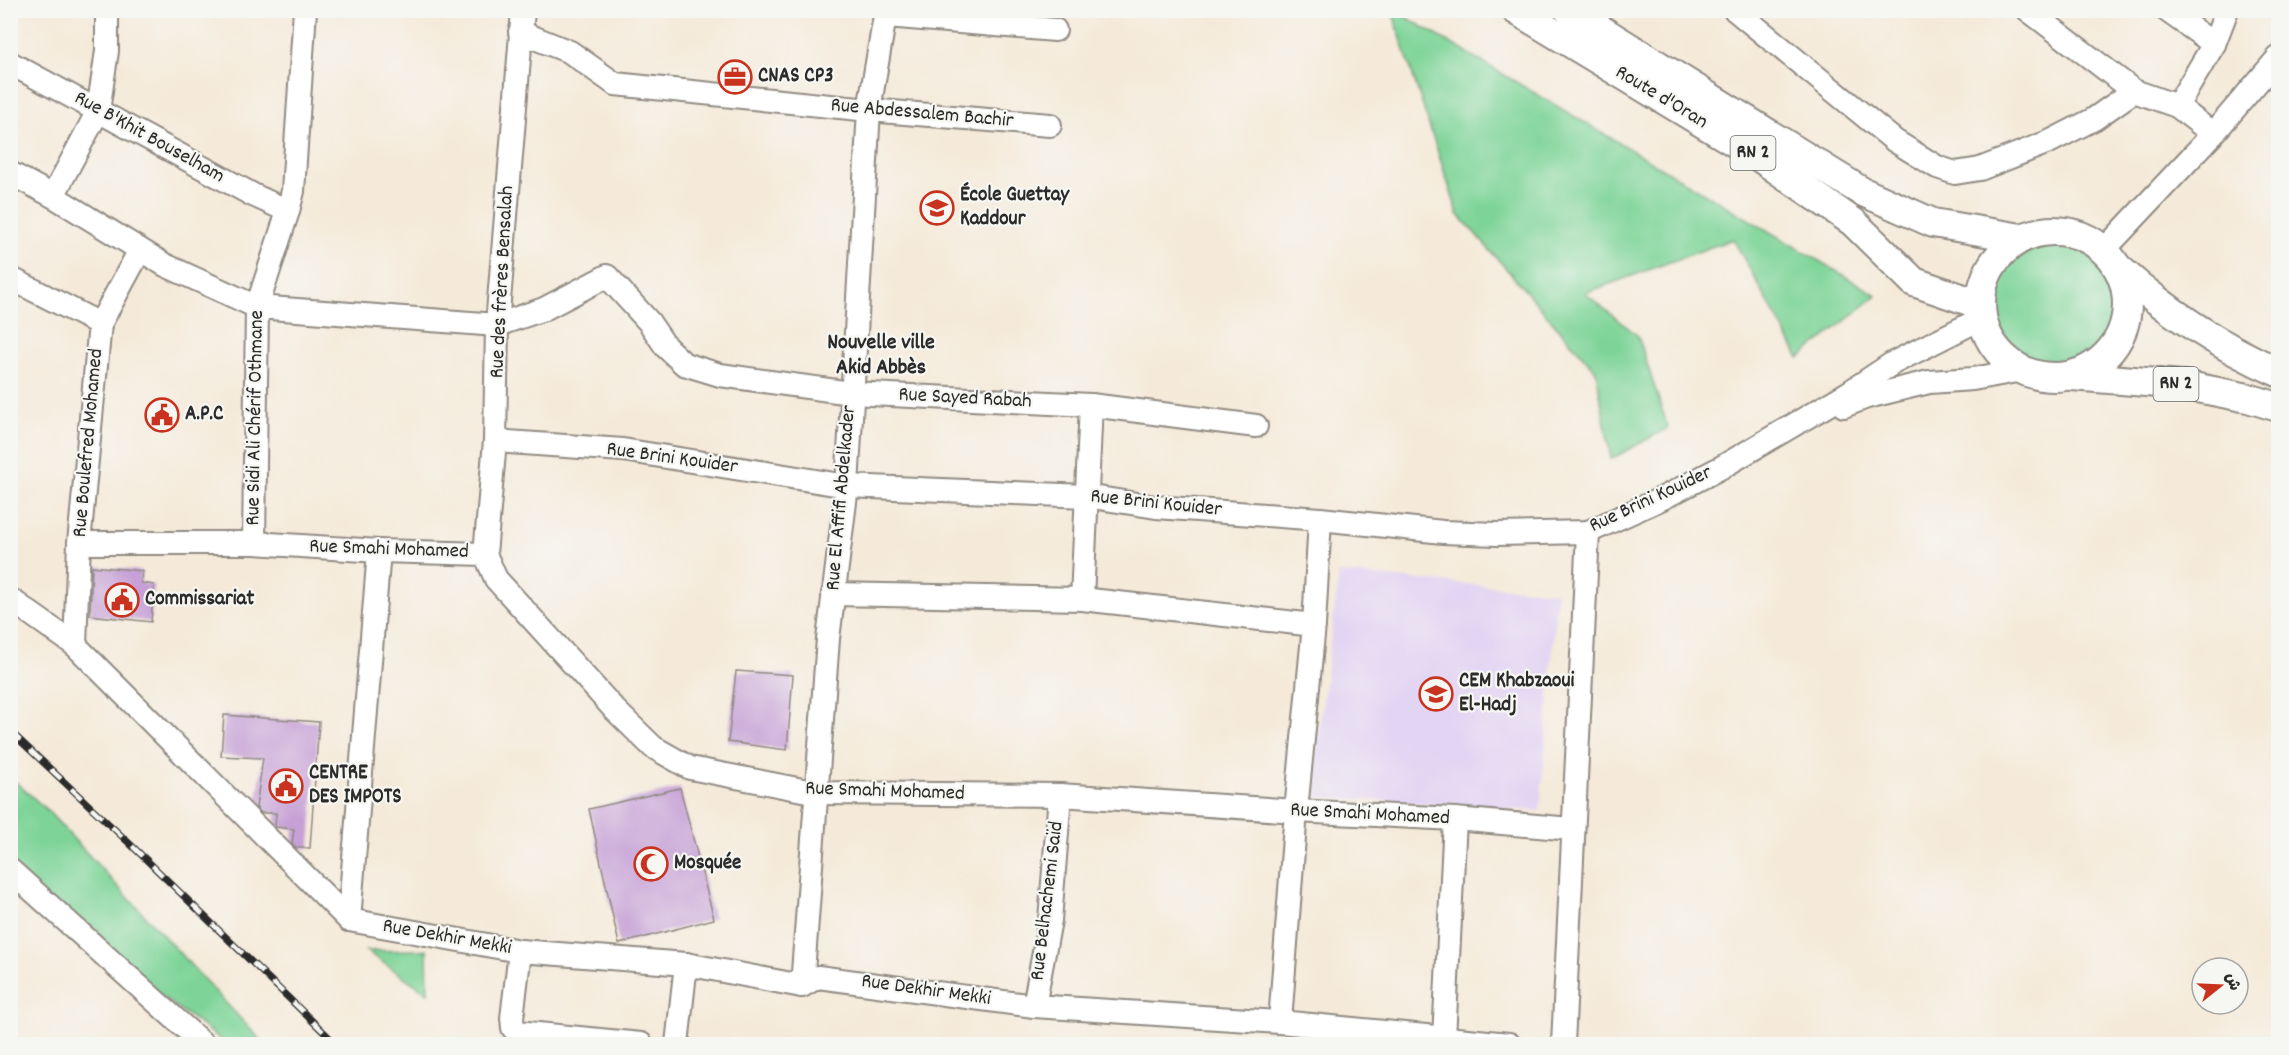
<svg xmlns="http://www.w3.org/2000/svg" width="2289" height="1055" viewBox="0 0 2289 1055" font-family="Dekko,'Playpen Sans Arabic',sans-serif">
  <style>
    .built { fill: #e2d4f3 }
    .green { fill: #7ed498; stroke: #548062; stroke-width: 1.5 }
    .building { fill: #c6a0d6 }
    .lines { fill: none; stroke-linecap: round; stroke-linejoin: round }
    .minor-casing { stroke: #908a82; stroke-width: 26 }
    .major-casing { stroke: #908a82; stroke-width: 32 }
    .minor { stroke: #fff; stroke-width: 22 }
    .major { stroke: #fff; stroke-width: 28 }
    .rail-casing { stroke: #2b2b2b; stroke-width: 7 }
    .rail { stroke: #f6f6f2; stroke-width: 4.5; stroke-dasharray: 14; stroke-linecap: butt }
    .labels { text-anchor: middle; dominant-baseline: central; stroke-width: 4.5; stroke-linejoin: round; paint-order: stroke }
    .shield { fill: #f6f6f2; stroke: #686867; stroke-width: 1.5 }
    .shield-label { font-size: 20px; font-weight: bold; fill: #2b2b2b }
    .poi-label { font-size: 21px; font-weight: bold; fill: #2b2b2b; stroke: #f6f6f2; text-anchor: start }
    .street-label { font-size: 21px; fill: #2b2b2b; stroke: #f6f6f2 }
    .neighbourhood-label { font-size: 22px; font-weight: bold; fill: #2b2b2b; stroke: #f6f6f2 }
  </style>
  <rect width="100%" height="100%" fill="#f6f6f2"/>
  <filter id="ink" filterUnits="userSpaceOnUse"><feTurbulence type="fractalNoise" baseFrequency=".0167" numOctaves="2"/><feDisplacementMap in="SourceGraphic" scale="12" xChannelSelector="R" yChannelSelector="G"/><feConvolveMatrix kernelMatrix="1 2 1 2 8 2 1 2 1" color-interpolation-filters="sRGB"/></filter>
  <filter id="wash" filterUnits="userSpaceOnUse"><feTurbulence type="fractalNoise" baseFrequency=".008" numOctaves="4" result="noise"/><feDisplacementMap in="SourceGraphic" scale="24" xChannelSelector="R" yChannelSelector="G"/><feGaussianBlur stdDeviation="1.35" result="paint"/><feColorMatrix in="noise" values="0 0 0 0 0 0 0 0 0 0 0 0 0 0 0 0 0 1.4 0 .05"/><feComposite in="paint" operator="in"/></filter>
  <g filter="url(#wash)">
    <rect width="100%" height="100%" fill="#f5ead9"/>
    <!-- built -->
    <polygon class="built" points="1339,573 1557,592 1540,811 1311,796"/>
    <!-- green -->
    <g class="green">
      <polygon points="1392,11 1396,11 1877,295 1799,358 1733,239 1585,293 1638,336 1668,428 1611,459 1596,371 1458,214"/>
      <circle cx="2054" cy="304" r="59"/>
      <polygon points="11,778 45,808 264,1044 227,1044 11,887"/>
      <polygon points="427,950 428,993 366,951"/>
    </g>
    <g id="blocks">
      <!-- building -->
      <g class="building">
        <polygon points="92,566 142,571 141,583 154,585 151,622 90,615"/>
        <polygon points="736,671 793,675 787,750 728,742"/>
        <polygon points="224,715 319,722 310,848 296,848 292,844 294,829 275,827 276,813 261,813 256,807 263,758 221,756"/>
        <polygon points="680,788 714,919 619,944 589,809"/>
      </g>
    </g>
  </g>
  <g filter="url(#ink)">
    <use href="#blocks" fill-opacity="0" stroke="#908a82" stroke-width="1.5"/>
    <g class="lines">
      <defs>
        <g id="minor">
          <polyline points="1735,10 1895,141 1937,167 1955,173 1980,169 2051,141 2094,119 2134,91"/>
          <polyline points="2028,10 2134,91 2177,106 2213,134"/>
          <polyline points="2166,10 2214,44"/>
          <polyline points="886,16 1055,30"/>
          <polyline points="520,32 570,52 615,84 869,110 1050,125"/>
          <polyline points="10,63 253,195 288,211"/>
          <polyline points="2177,106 2214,44 2227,10"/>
          <polyline points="10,173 53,196 165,265 257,307 497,325 544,309 607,276 649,322 666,347 684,364 720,375 851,393 1091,405 1256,426"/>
          <polyline points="53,196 98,111 107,51 107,10"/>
          <polyline points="2104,250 2213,134 2278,58"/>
          <polyline points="10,278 100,324"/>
          <polyline points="1844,406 1867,397 1929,382 1973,379 2022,370"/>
          <polyline points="495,441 623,450 847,486 1086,496 1156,507 1320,519 1443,532 1497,534 1588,532 1663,498 1722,467 1848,393 1893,363 1982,318"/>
          <polyline points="79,543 254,543 379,551 485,554 496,579 615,710 653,747 690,768 818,793 1060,795 1296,811 1455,819 1572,829"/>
          <polyline points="254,543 257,307 288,211 293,191 305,10"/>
          <polyline points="485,554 495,441 497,325 523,10"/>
          <polyline points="833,594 1082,599 1314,625"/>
          <polyline points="10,599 75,645 349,920"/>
          <polyline points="1082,599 1091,405"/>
          <polyline points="75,645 79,543 100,324 140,250"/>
          <polyline points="10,870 203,1044"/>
          <polyline points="349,920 520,951 686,964 802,986 818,977 1034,1006 1280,1022 1509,1044"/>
          <polyline points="349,920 379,551"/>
          <polyline points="520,951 512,1018 513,1028 517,1032 641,1044"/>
          <polyline points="802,986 828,639 847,486 869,110 886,10"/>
          <polyline points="1034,1006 1050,920 1060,795"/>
          <polyline points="1280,1022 1296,811 1314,625 1320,519"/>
          <polyline points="1444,1039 1455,819"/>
          <polyline points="677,1044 686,964"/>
          <polyline points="1563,1044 1588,532"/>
        </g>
        <g id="major">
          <polyline points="1516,10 1759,157 1853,222 1914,282 1981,305"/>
          <polyline points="1569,10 1861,191 1933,223 2021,238"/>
          <circle cx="2054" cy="304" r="73"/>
          <path d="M2118,268C2167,312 2219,346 2278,372"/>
          <polyline points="2072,376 2183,385 2248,398 2278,407"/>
        </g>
      </defs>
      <!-- minor casing -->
      <use href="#minor" class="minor-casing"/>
      <!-- major casing -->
      <use href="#major" class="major-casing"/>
      <!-- minor -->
      <use href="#minor" class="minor"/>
      <!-- major -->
      <use href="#major" class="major"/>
      <defs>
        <polyline id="rail" points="10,731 128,842 336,1044"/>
      </defs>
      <!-- rail casing -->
      <use href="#rail" class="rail-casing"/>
      <!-- rail -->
      <use href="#rail" class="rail"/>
    </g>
  </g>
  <!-- icons -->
  <defs>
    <symbol id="office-ring" viewBox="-11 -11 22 22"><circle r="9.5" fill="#f6f6f2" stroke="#c8321e" stroke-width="1.5"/><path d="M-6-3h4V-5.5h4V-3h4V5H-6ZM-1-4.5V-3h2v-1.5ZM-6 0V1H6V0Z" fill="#c8321e"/></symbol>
    <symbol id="school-ring" viewBox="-11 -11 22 22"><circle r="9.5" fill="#f6f6f2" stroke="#c8321e" stroke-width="1.5"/><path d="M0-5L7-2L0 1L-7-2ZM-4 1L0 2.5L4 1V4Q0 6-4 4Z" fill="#c8321e"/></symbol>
    <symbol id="civic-ring" viewBox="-11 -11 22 22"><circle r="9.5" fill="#f6f6f2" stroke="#c8321e" stroke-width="1.5"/><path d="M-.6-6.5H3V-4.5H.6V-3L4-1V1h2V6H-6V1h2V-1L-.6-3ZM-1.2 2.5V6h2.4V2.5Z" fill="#c8321e"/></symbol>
    <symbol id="mosque-ring" viewBox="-11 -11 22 22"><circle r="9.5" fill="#f6f6f2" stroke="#c8321e" stroke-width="1.5"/><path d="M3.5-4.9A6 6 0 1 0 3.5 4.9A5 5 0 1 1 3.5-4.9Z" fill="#c8321e"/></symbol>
  </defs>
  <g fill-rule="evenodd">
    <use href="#office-ring" x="716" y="58" width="38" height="38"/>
    <use href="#school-ring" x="918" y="189" width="38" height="38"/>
    <use href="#civic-ring" x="143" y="396" width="38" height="38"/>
    <use href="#civic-ring" x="103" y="581" width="38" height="38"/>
    <use href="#school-ring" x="1417" y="675" width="38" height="38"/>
    <use href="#civic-ring" x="267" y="767" width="38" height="38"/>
    <use href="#mosque-ring" x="632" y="845" width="38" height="38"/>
  </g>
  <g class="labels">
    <!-- shield labels -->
    <g class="shield">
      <rect x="1730.5" y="136" width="45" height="34" rx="4.5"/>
      <rect x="2153.5" y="367" width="45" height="34" rx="4.5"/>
    </g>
    <g class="shield-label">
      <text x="1753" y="153">RN 2</text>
      <text x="2176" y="384">RN 2</text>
    </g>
    <!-- poi labels -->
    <g class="poi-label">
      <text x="758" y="77">CNAS CP3</text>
      <text x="960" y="196">École Guettay<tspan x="960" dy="24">Kaddour</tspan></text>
      <text x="185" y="415">A.P.C</text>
      <text x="145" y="600">Commissariat</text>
      <text x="1459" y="682">CEM Khabzaoui<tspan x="1459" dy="24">El-Hadj</tspan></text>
      <text x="309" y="774">CENTRE<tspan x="309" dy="24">DES IMPOTS</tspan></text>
      <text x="674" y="864">Mosquée</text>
    </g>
    <!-- street labels -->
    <g class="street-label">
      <text transform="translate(1661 98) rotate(31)">Route d'Oran</text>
      <text transform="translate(922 114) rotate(5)">Rue Abdessalem Bachir</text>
      <text transform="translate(149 138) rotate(29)">Rue B'Khit Bouselham</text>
      <text transform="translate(503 282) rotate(-87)">Rue des frères Bensalah</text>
      <text transform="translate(965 399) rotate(3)">Rue Sayed Rabah</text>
      <text transform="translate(256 418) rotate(-89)">Rue Sidi Ali Chérif Othmane</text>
      <text transform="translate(89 443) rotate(-85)">Rue Boulefred Mohamed</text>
      <text transform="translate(672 459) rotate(8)">Rue Brini Kouider</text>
      <text transform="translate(842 498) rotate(-85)">Rue El Affifi Abdelkader</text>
      <text transform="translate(1651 500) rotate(-25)">Rue Brini Kouider</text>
      <text transform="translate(1156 504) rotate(6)">Rue Brini Kouider</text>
      <text transform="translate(389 550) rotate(2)">Rue Smahi Mohamed</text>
      <text transform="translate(885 792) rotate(2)">Rue Smahi Mohamed</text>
      <text transform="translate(1370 815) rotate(3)">Rue Smahi Mohamed</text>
      <text transform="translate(1048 901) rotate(-83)">Rue Belhachemi Saïd</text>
      <text transform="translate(447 938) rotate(10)">Rue Dekhir Mekki</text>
      <text transform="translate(926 991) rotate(8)">Rue Dekhir Mekki</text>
    </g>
    <!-- neighbourhood labels -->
    <g class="neighbourhood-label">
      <text x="881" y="343">Nouvelle ville<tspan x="881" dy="25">Akid Abbès</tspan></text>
    </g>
  </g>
  <!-- margin -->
  <rect width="2289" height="1055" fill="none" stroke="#f6f6f2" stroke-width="36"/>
  <!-- north arrow -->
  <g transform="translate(2220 986) rotate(72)"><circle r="28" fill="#f6f6f2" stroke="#a5a5a2" stroke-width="1.5"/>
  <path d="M0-4.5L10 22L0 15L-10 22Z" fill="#c8321e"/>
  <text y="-9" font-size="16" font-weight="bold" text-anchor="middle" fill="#2b2b2b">ش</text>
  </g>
</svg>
